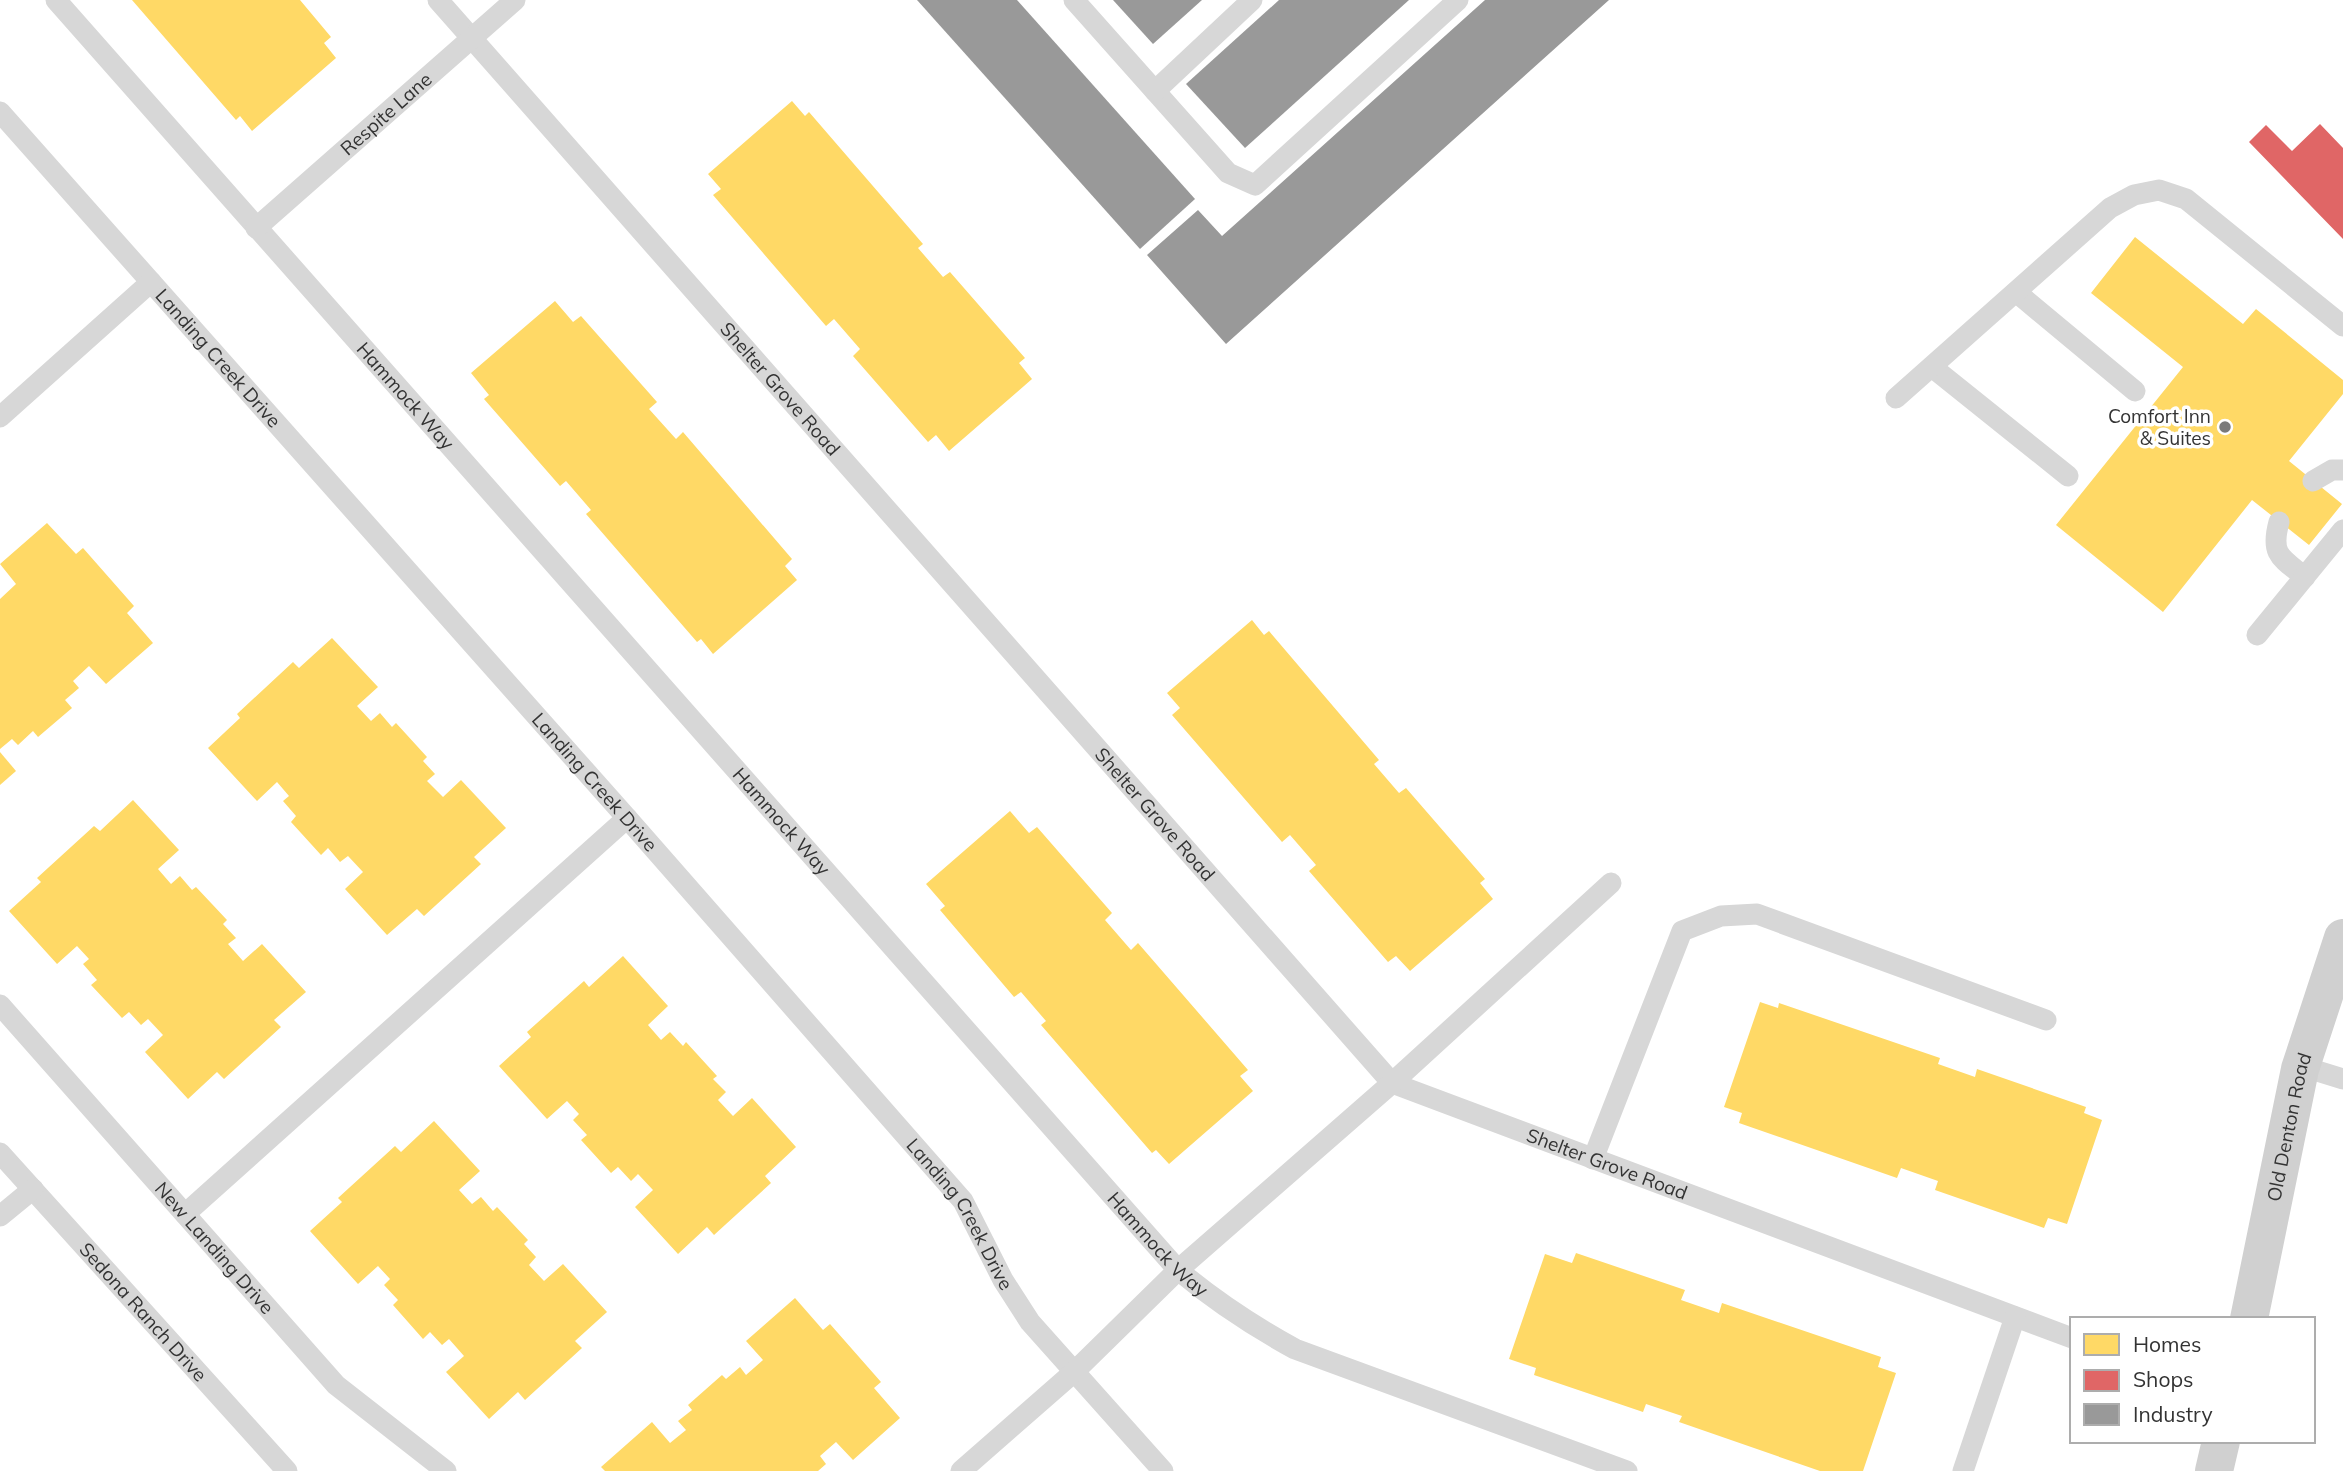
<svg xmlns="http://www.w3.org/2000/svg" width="2343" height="1471" viewBox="0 0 2343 1471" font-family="Mulish,sans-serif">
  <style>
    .homes { fill: #ffd966 }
    .shops { fill: #e06666 }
    .industry { fill: #999 }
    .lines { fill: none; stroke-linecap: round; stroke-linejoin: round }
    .lane { stroke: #d7d7d7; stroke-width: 21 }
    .secondary { stroke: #d0d0d0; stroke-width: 38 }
    .poi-dot { fill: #7a7a7a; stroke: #fff; stroke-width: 2.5 }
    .labels { text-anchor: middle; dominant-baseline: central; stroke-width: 7; stroke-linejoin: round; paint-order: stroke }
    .street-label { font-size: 19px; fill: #333; stroke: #fff }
    .poi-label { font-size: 19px; fill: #333; stroke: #fff; text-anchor: end }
  </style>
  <rect width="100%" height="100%" fill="#fff"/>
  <!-- homes -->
  <g class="homes">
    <polygon points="132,0 300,0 331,37 324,43 336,58 252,131 240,116 236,120"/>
    <polygon points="792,101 805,116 809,112 923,244 918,248 943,277 950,272 1025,358 1019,363 1032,379 949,451 936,435 928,442 853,356 860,349 834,319 826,326 713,195 721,189 708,174"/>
    <polygon points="2135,237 2243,324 2256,309 2343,380 2343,394 2289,461 2342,504 2309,545 2252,500 2163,612 2056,525 2183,367 2091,293"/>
    <polygon points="555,301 573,322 581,316 657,402 649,409 676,439 683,432 792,559 785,566 797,580 713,654 701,639 697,642 586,514 591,510 566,481 560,486 484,399 489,395 471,373"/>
    <polygon points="47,523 76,554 83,548 134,606 127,613 153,643 106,684 89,666 73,681 79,688 65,700 72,708 38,737 33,731 18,745 12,739 0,749 0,599 16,584 0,564"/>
    <polygon points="1252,620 1264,635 1269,631 1379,760 1374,764 1399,793 1406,788 1485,879 1480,883 1493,899 1410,971 1396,956 1388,962 1309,871 1316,865 1290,835 1282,842 1172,715 1180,708 1167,693"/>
    <polygon points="332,638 378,687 357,706 371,721 380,713 392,727 396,723 427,757 423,761 435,774 427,781 443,797 461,780 506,828 474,857 481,864 424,916 417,909 387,935 345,889 363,872 348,856 340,862 328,848 321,855 291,822 296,816 283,801 289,796 277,782 257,801 208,748 240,718 237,714 293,662 299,668"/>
    <polygon points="0,752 16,771 0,785"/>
    <polygon points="133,800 179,850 158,869 171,884 180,876 192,890 196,887 227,920 223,924 236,938 228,944 243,961 262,944 306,992 274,1020 281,1027 224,1079 217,1072 188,1099 145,1052 163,1035 148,1019 141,1025 129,1012 122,1018 91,985 97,980 83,964 89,959 77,946 57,964 9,911 41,882 37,878 94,826 100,831"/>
    <polygon points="1010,811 1029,833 1037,827 1112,913 1105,920 1131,950 1138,943 1248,1070 1240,1076 1253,1091 1169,1164 1156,1150 1152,1153 1041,1025 1046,1021 1021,992 1014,997 940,910 945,906 926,884"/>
    <polygon points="623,956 668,1006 648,1025 661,1040 670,1032 683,1046 686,1042 717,1076 713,1079 726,1092 718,1100 733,1116 752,1098 796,1147 765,1176 771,1183 714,1235 707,1227 678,1254 635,1207 653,1190 638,1174 631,1181 618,1167 611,1173 581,1140 587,1135 573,1120 579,1114 567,1101 547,1119 499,1066 531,1037 527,1032 584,981 589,987"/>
    <polygon points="1760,1002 1778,1008 1779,1003 1940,1058 1938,1064 1975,1077 1977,1069 2086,1107 2084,1113 2102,1120 2067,1224 2048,1218 2044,1228 1935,1190 1938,1181 1901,1168 1897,1178 1739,1123 1742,1113 1724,1107"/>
    <polygon points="434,1121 480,1171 459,1190 472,1204 481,1197 493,1211 497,1207 528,1240 524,1244 536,1257 529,1265 544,1281 563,1264 607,1312 575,1341 582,1348 525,1400 518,1392 489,1419 446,1372 464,1356 449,1339 442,1345 430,1332 423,1339 393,1305 398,1300 384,1285 390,1279 378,1266 358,1284 310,1231 342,1202 338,1198 395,1146 401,1152"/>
    <polygon points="1576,1253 1685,1290 1681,1300 1719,1313 1722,1303 1881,1357 1878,1367 1896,1373 1863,1471 1820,1471 1679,1422 1682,1416 1646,1404 1643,1412 1534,1375 1536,1368 1509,1359 1545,1254 1572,1263"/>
    <polygon points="795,1298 823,1330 830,1324 881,1382 874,1388 900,1418 853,1460 836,1442 820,1456 826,1464 818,1471 605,1471 601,1467 652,1422 670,1443 686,1430 678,1421 692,1410 688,1405 722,1375 726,1379 740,1367 746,1375 763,1360 746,1341"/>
  </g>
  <!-- shops -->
  <polygon class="shops" points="2320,124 2343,148 2343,239 2249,142 2266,125 2292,151"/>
  <!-- industry -->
  <g class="industry">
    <polygon points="917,0 1017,0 1195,199 1140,249"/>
    <polygon points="1113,0 1202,0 1153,44"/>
    <polygon points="1279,0 1409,0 1245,148 1186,84"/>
    <polygon points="1485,0 1609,0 1226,344 1147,255 1198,210 1222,236"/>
  </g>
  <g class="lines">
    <!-- lane -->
    <g class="lane">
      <path id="s1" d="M56,0L1178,1270C1215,1301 1253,1326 1295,1349L1627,1471"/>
      <path id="s2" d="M438,0L1392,1083L2072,1338"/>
      <polyline points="1074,0 1228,173 1255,185 1458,0"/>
      <polyline points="1155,91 1252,0"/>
      <path id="s3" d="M0,112L627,818L963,1201L1003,1280L1030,1322L1163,1471"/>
      <path id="s4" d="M256,228L515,0"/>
      <polyline points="2016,292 2135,391"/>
      <polyline points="1932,367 2068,476"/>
      <polyline points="1896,398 2110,208 2134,195 2159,190 2186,199 2343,326"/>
      <polyline points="0,417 151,282"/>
      <polyline points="2313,481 2332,470 2343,470"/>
      <path d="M2279,522C2270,555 2281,558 2305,577"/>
      <polyline points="2257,635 2343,530"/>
      <path id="s5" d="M0,1005L336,1385L446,1471"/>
      <polyline points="2301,1066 2343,1079"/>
      <path id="s6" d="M0,1153L287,1471"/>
      <polyline points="1593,1159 1682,931 1721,916 1757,914 2046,1020"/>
      <polyline points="185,1214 627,818"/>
      <polyline points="0,1216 33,1189"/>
      <polyline points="961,1471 1074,1372 1178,1270 1392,1083 1611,883"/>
      <polyline points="1963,1471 2015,1317"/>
    </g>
    <!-- secondary -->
    <g class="secondary">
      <path id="s7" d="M2249,1319L2300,1069L2343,938"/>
      <polyline points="2214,1471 2221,1441"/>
    </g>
  </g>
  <!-- markers -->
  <circle class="poi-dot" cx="2225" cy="427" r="7"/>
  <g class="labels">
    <!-- street labels -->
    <g class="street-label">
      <text stroke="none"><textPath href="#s4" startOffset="173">Respite Lane</textPath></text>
      <text stroke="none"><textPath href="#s3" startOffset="329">Landing Creek Drive</textPath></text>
      <text stroke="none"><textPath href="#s2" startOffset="518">Shelter Grove Road</textPath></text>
      <text stroke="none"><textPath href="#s1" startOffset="528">Hammock Way</textPath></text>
      <text stroke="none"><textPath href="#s3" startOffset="896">Landing Creek Drive</textPath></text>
      <text stroke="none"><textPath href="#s2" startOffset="1085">Shelter Grove Road</textPath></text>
      <text stroke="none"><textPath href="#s1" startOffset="1096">Hammock Way</textPath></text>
      <text stroke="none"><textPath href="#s7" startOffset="196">Old Denton Road</textPath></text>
      <text stroke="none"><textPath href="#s2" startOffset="1673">Shelter Grove Road</textPath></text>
      <text stroke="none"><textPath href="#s3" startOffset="1463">Landing Creek Drive</textPath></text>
      <text stroke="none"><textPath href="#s1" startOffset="1662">Hammock Way</textPath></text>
      <text stroke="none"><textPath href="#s5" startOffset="324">New Landing Drive</textPath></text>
      <text stroke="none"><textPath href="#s6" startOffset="214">Sedona Ranch Drive</textPath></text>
    </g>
    <!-- poi labels -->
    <g class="poi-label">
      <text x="2211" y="416">Comfort Inn<tspan x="2211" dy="22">&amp; Suites</tspan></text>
    </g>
  </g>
  <!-- legend -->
  <rect x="2070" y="1317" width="245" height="126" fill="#ffffff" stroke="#adadad" stroke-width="2"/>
  <rect x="2084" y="1334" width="35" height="21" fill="#ffd966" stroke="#adadad" stroke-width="2"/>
  <text x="2133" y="1352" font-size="21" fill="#333333">Homes</text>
  <rect x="2084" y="1370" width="35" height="21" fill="#e06666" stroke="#adadad" stroke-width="2"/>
  <text x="2133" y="1387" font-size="21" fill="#333333">Shops</text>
  <rect x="2084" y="1404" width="35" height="21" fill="#999999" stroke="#adadad" stroke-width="2"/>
  <text x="2133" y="1422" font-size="21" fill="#333333">Industry</text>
</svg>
